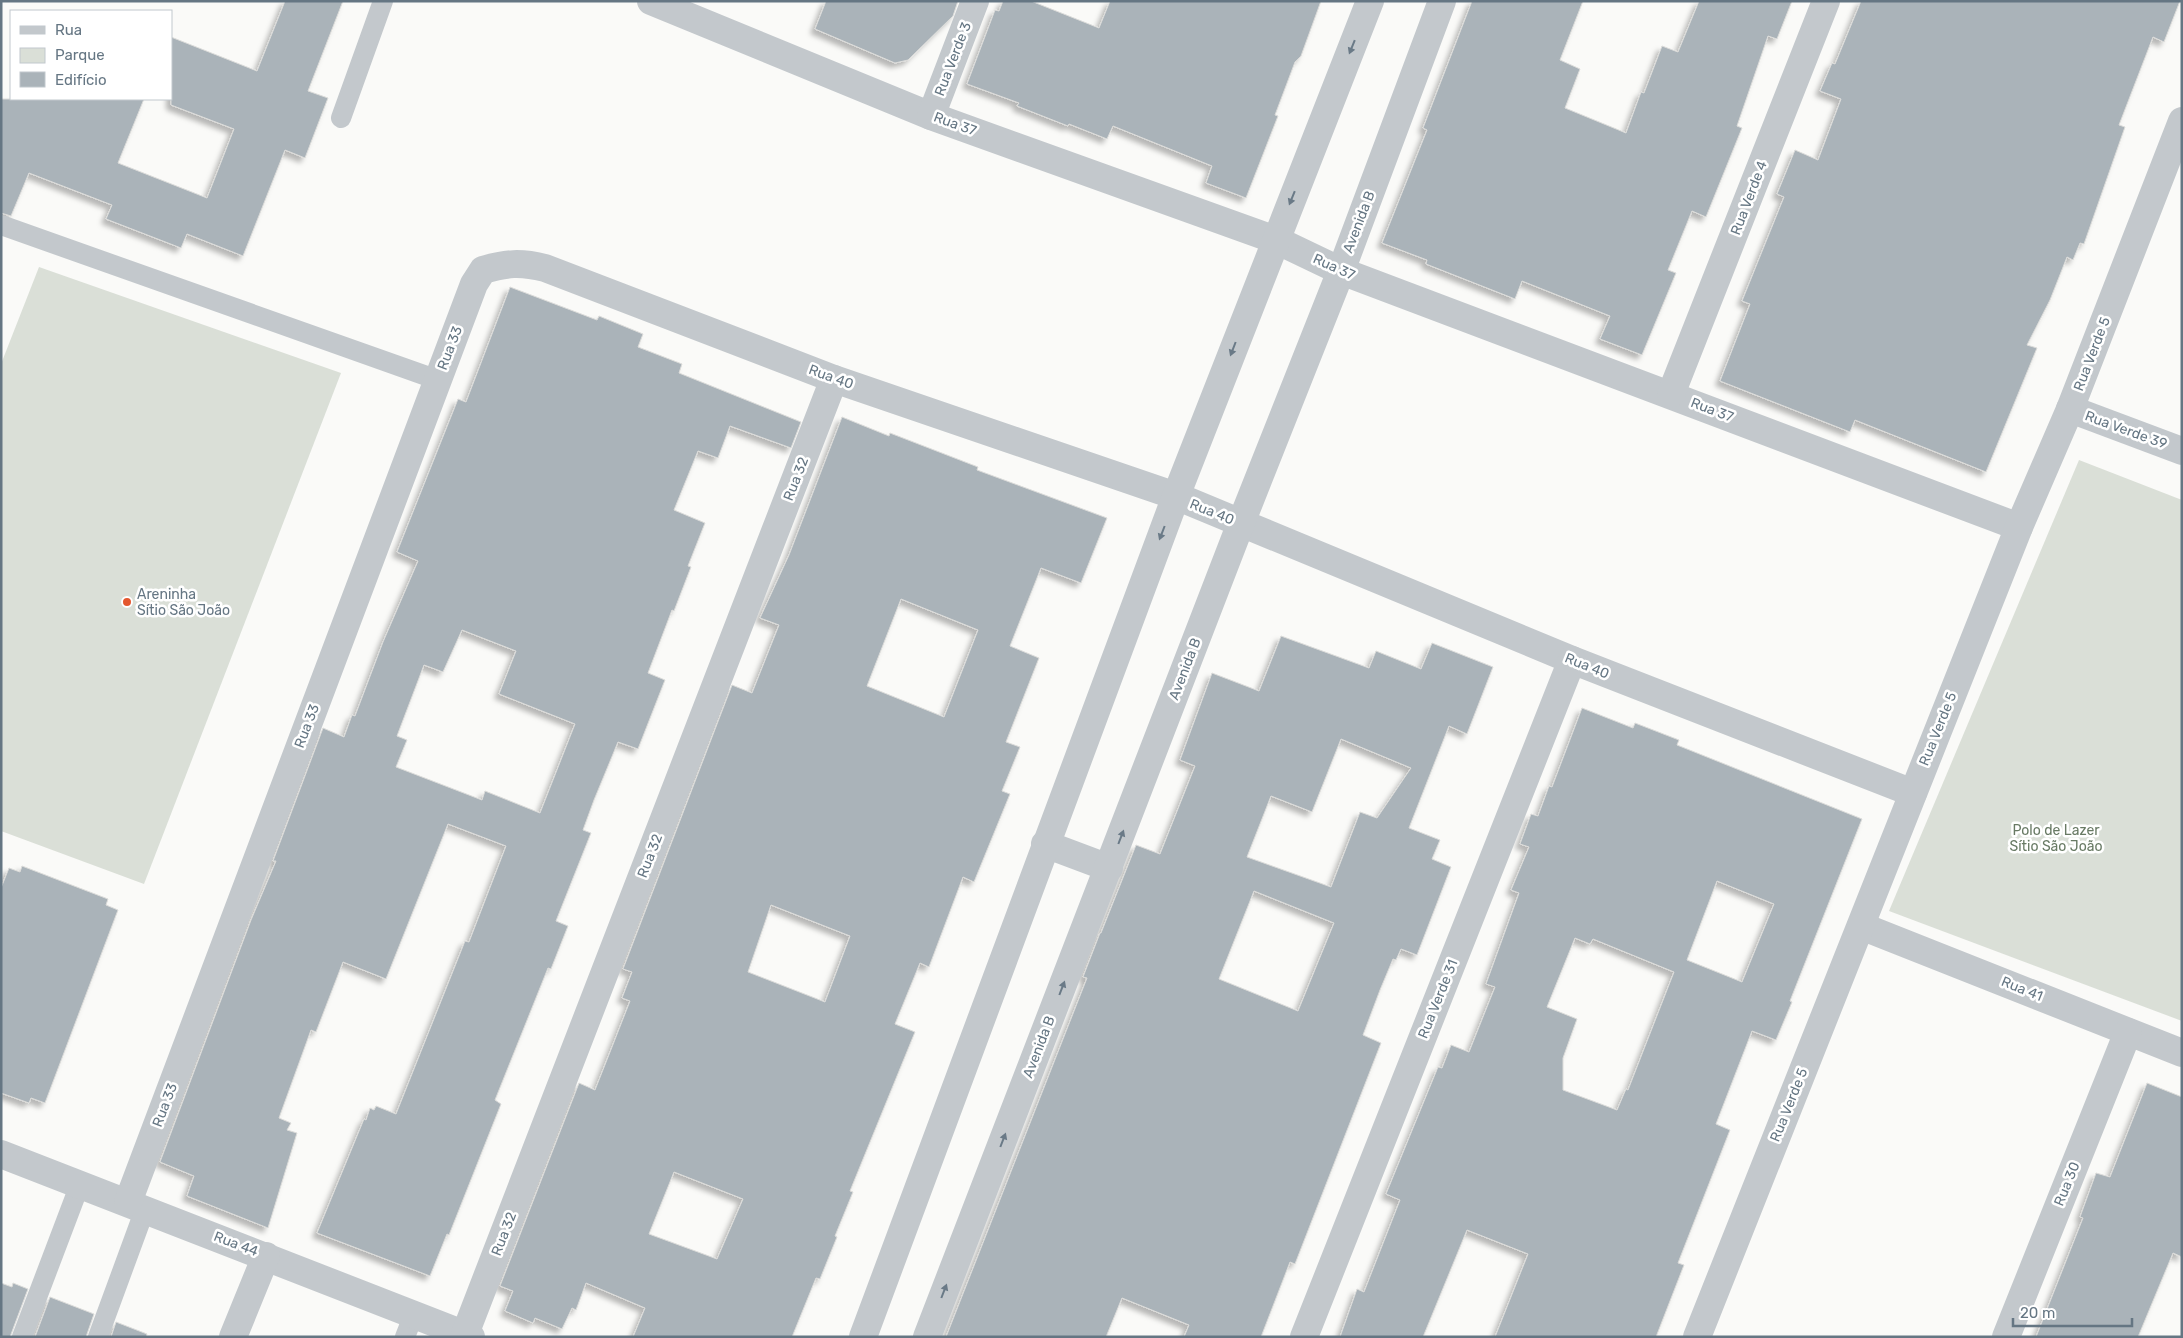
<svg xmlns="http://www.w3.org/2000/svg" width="2183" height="1338" viewBox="0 0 2183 1338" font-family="Rubik,sans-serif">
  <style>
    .green { fill: #dadfd7 }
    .building { fill: #aab3b9; stroke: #dcdcda; fill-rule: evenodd; filter: url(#shadow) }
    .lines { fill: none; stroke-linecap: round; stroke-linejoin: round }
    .service { stroke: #c3c8cc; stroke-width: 20 }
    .minor { stroke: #c3c8cc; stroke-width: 28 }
    .oneway { fill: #6a7a87 }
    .poi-dot { fill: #e4572e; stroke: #fff; stroke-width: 2 }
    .labels { text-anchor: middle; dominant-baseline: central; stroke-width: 5; stroke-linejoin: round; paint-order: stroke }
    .street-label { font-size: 14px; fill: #657683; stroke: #fff }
    .poi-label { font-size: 14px; fill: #657683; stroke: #fff; text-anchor: start }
    .park-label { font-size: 14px; fill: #687a64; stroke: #fff }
  </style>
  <defs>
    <filter id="shadow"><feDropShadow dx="-4.5" dy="4.5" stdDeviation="2.5" flood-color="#0004"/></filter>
  </defs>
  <rect width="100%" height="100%" fill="#fafaf8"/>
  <!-- green -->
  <g class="green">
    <polygon points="39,267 341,373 144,884 1,831 1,364"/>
    <polygon points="2079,460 2182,500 2182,1021 1889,911"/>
  </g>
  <!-- building -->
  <g class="building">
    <polygon points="285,1 343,1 308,91 328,98 305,158 285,150 243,256 187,234 181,248 106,219 112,205 29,173 11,216 1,213 1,99 144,99 118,163 207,198 234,129 171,105 171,37 257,71"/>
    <polygon points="826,1 958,1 953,16 908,60 895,63 815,29"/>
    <polygon points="1003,1 1031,1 1099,28 1110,1 1321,1 1301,56 1295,62 1275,115 1278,116 1246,198 1206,183 1212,166 1113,126 1107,139 1069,124 1068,126 1017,106 1019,103 967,84 995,10 999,11"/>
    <polygon points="1472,1 1583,1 1560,60 1580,69 1565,108 1626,133 1641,92 1644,93 1662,46 1678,52 1699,1 1792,1 1777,39 1768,36 1737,126 1742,128 1706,217 1692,211 1668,270 1676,273 1642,355 1600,339 1610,316 1522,281 1515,299 1426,264 1427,260 1382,243 1427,130 1423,128"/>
    <polygon points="1861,1 2180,1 2164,42 2153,37 2119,125 2125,127 2084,244 2080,243 2073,260 2067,257 2050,300 2027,345 2037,348 1986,472 1855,420 1850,432 1720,381 1750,304 1742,301 1784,197 1777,194 1795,150 1818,160 1841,99 1820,91 1832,63 1835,64"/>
    <path d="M510,287L597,320L599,316L643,334L638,347L682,364L679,373L801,422L791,448L730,426L718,458L698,451L674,510L705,523L688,566L691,567L674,611L672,610L648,673L665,680L638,749L618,742L594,800L583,830L591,833L556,921L568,926L551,969L548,968L495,1100L501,1104L449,1235L447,1234L430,1276L317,1233L364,1119L366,1120L370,1108L374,1110L376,1106L396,1114L465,941L469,942L506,846L448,824L386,979L343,962L316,1032L311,1030L279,1118L291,1123L287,1130L297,1133L268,1228L187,1196L194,1176L160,1162L251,920L276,861H273L323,728L344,737L352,715L355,716L383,642L418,561L397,552L458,399L466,402ZM462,630L516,651L499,694L575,724L540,813L485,791L482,800L396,767L407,740L397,736L424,665L443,672Z"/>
    <path d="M842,417L889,436L890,433L978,467L977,470L1107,518L1081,583L1041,568L1010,646L1039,658L1006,742L1020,747L1002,791L1010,794L974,882L963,877L929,967L920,963L895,1024L915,1032L850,1191L853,1192L835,1236L837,1237L820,1279L816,1278L792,1337H633L645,1308L586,1283L576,1310L572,1308L562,1329L535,1318L533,1323L505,1311L513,1291L500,1286L579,1083L595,1090L612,1047L630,1001L622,998L632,972L623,969L732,685L752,693L779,625L760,618L789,555ZM901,599L978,630L944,717L867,686ZM771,905L850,936L825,1002L748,972ZM674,1172L743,1199L717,1259L649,1234Z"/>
    <path d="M1281,636L1369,668L1376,651L1421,669L1432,643L1493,667L1467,734L1449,726L1409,828L1440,840L1432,859L1451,867L1417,955L1401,949L1396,960L1393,959L1380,990L1363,1035L1381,1043L1295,1264L1290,1262L1261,1337H1184L1189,1325L1122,1298L1106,1337H946L1087,978L1083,977L1100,933H1101L1136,845L1160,854L1195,766L1180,760L1212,673L1259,691ZM1341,739L1411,768L1377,818L1360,812L1331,887L1247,857L1271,796L1312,812ZM1254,891L1334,923L1298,1011L1219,979Z"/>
    <path d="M1582,708L1633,728L1635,723L1679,740L1677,745L1862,819L1790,1001L1792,1002L1776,1040L1752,1031L1716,1124L1730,1130L1678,1263L1684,1265L1656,1337H1495L1528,1254L1467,1230L1423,1337H1340L1357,1289L1364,1292L1400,1200L1386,1194L1438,1067L1442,1068L1451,1045L1469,1052L1495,987L1486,984L1519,893L1511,890L1529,847L1520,844L1531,814L1538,816L1549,786L1552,787ZM1717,881L1774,904L1742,982L1687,960ZM1575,938L1590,944L1593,939L1674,972L1628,1090L1626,1089L1617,1110L1563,1090V1058L1577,1019L1547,1007Z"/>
    <polygon points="22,866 108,899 106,905 118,910 45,1103 31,1098 29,1103 1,1093 1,888 9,868 20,872"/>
    <polygon points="2147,1083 2182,1097 2182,1257 2173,1253 2138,1337 2036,1337 2083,1218 2080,1217 2096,1173 2110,1177"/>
    <polygon points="1,1283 12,1287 13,1283 28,1289 10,1337 1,1337"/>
    <polygon points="50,1297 94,1314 86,1337 35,1337"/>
    <polygon points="116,1322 147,1334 146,1337 111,1337"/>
  </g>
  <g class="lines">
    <!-- service -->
    <g class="service">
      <polyline points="341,118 383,1"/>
      <polyline points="1,225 438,380"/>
      <polyline points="22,1337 80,1184"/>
      <polyline points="98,1337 145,1209"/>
      <polyline points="405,1337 414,1314"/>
    </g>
    <!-- minor -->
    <g class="minor">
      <polyline points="651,1 931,116 1276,240 1341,271 2019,527"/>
      <polyline points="931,116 975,1"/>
      <polyline points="1671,394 1826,1"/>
      <polyline points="2070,409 2182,451"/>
      <polyline points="1045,844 1109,868"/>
      <polyline points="1861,926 2182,1053"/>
      <polyline points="1,1154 471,1337"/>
      <path d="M128,1202L474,284L483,270C506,263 521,262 545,268L834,379L1176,496L1572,660L1913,793"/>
      <polyline points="465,1334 834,379"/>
      <polyline points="233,1337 266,1256"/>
      <polyline points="863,1337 1176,496 1370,1"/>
      <polyline points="927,1337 1241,523 1341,271 1442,1"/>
      <polyline points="1304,1337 1572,660"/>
      <polyline points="1697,1337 2019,527 2070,409 2182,121"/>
      <polyline points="2006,1337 2128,1032"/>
    </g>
  </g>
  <!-- one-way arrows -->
  <defs><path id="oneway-solid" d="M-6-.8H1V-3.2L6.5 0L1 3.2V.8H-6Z" transform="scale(1.25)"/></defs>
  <g class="oneway">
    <use href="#oneway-solid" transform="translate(1352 47) rotate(112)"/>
    <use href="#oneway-solid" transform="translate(1292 198) rotate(112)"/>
    <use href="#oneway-solid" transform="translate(1233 349) rotate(111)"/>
    <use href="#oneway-solid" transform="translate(1162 533) rotate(111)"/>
    <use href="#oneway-solid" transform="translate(1121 837) rotate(-69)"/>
    <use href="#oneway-solid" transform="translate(1062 988) rotate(-69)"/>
    <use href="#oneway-solid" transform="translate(1003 1140) rotate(-69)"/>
    <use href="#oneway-solid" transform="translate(944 1291) rotate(-69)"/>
  </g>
  <!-- markers -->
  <circle class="poi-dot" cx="127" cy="602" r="5"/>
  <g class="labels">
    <!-- street labels -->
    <g class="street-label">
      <text transform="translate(953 59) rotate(-69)">Rua Verde 3</text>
      <text transform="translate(955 124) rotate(20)">Rua 37</text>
      <text transform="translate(1749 198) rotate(-69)">Rua Verde 4</text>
      <text transform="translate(1359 222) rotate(-69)">Avenida B</text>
      <text transform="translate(1334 267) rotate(24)">Rua 37</text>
      <text transform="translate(450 348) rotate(-69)">Rua 33</text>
      <text transform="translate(2092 354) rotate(-69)">Rua Verde 5</text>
      <text transform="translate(831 377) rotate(20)">Rua 40</text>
      <text transform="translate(1712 410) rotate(21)">Rua 37</text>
      <text transform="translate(2126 430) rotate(20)">Rua Verde 39</text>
      <text transform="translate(796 479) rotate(-69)">Rua 32</text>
      <text transform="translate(1212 512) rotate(22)">Rua 40</text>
      <text transform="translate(1587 666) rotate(22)">Rua 40</text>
      <text transform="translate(1185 669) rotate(-69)">Avenida B</text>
      <text transform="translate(307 726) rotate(-69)">Rua 33</text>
      <text transform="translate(1938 729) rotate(-68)">Rua Verde 5</text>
      <text transform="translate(650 856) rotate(-69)">Rua 32</text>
      <text transform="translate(2022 989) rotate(22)">Rua 41</text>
      <text transform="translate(1438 999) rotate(-68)">Rua Verde 31</text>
      <text transform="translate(1039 1047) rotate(-69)">Avenida B</text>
      <text transform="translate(165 1105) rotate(-69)">Rua 33</text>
      <text transform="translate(1789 1105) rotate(-68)">Rua Verde 5</text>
      <text transform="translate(2067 1184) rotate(-68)">Rua 30</text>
      <text transform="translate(504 1234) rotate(-69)">Rua 32</text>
      <text transform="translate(236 1244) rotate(21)">Rua 44</text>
    </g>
    <!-- poi labels -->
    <g class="poi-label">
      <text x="137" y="594">Areninha<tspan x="137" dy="16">Sítio São João</tspan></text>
    </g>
    <!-- park labels -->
    <g class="park-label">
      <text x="2056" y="830">Polo de Lazer<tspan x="2056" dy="16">Sítio São João</tspan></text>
    </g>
  </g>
  <!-- border -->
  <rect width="2183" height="1338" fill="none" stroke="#657683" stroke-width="5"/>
  <!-- legend -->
  <rect x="10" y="10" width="162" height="90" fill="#ffffff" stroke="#c1c8cd"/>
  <rect x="20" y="26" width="25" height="8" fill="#c3c8cc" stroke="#c1c8cd"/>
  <text x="55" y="35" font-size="15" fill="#657683">Rua</text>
  <rect x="20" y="48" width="25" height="15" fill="#dadfd7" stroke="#c1c8cd"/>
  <text x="55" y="60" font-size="15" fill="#657683">Parque</text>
  <rect x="20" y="72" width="25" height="15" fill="#aab3b9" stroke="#c1c8cd"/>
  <text x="55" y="85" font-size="15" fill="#657683">Edifício</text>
  <!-- scale -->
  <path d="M2013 1318v8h119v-8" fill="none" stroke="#657683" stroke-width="2.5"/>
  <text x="2020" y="1318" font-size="15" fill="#657683" stroke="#ffffff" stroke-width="4" paint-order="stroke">20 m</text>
</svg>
